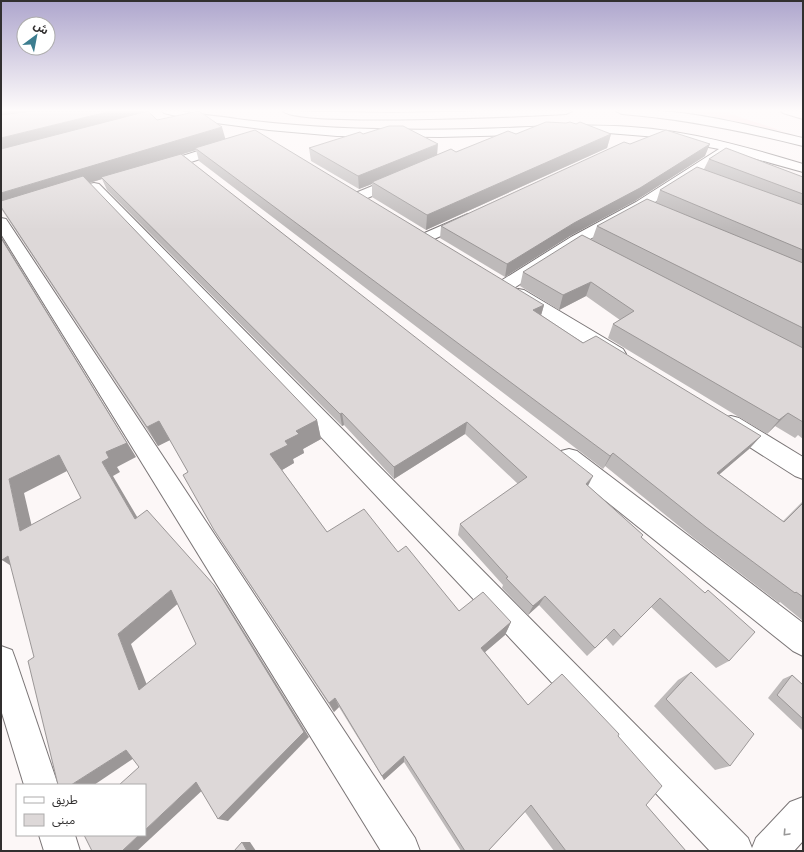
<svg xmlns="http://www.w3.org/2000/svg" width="804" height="852" viewBox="0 0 804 852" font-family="Manrope,'Noto Sans Arabic',sans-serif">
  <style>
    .green { fill: #fee2e5 }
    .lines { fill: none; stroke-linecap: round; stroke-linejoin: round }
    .minor-casing { stroke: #7a7576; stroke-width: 2 }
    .trunk-casing { stroke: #7a7576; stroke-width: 2 }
    .minor { fill: #fff; fill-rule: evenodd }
    .trunk { fill: #fff; fill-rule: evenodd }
    .wall { fill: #bebaba }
    .shaded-wall { fill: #9b9797 }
    .building { fill: #ddd8d8; stroke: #9b9797; fill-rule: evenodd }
    .oneway { stroke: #989797 }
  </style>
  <rect width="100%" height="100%" fill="#fcf7f7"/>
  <!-- green -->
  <polygon class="green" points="682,111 722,111 785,132 693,112"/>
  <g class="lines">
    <defs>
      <g id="minor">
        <path d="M162,111H181C199,115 218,116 237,119C316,129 394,131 473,129C526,128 579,123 631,127C690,131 747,147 803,164V172L731,152L646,208L583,243L511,290L505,291L499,290L496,286L499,282L571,237L636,202L719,149L657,137L608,133L440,137L337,136L269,130L193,120L164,113Z"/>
        <polygon points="226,142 230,143 232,146 230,149 164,171 154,171 152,168 154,165"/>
        <polygon points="399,175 404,176 406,179 404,182 363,200 358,201 353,200 351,197 353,194"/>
        <polygon points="94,183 99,184 748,838 752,848 756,838 790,802 803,797 803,841 794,851 710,851 89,190 87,187 89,184"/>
        <polygon points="468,214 473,215 475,218 473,221 430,241 425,243 420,241 417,238 420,235"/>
        <polygon points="1,218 6,219 8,222 415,838 420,851 381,851 1,234"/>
        <polygon points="518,289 524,290 623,349 626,354 623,359 616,361 609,359 512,298 509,294 512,290"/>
        <polygon points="731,416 739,418 803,457 803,479 795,476 723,430 720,424 723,418"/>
        <polygon points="569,449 577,451 803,623 803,656 793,651 561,465 557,458 561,451"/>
        <polygon points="1,646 12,650 16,661 58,785 24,785 1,710"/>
        <polygon points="39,835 75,835 80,851 44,851"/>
      </g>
      <g id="trunk">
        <path d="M283,111L393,113L489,111H572L566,114C532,116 296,127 283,111Z"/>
        <path d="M616,111C679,106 743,124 803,138V146C743,131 684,119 622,114Z"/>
        <polygon points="781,111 798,111 803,112 803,119 783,113"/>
      </g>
    </defs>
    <!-- minor casing -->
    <use href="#minor" class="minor-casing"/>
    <!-- trunk casing -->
    <use href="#trunk" class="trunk-casing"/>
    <!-- minor -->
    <use href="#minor" class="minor"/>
    <!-- trunk -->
    <use href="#trunk" class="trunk"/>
  </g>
  <!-- wall -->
  <g class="wall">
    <polygon points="144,112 157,120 225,139 544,305 541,315 583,343 761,436 749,449 719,474 783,521 803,501 803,621 780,602 779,603 695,539 605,466 603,469 199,161 196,150 182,154 588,486 643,535 641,537 705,593 708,590 729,661 716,668 651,607 613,646 606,638 587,656 539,605 528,615 502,588 503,585 458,535 460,524 518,484 465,434 394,479 344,425 342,426 107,190 102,179 89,183 317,420 321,439 303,449 304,453 293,459 294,463 282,470 327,532 398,552 459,611 511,622 505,635 485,652 528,705 618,736 646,805 686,851 554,851 525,812 488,851 461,851 404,762 384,780 339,707 334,712 224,546 214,530 188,472 170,440 158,446 2,210"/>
    <polygon points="576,124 611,134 607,148 426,230 372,197 372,184 359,189 311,161 309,148 363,134 437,155 456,152 516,134"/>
    <polygon points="630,144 705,156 635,201 570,236 505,277 440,238 441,226"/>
    <polygon points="709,159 803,177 803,439 798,435 795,438 775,426 767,434 608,338 613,324 620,320 586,296 559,310 520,286 523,272 592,240 597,226 656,203 660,190 704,169"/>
    <polygon points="691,672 730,766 715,770 654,706 678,680"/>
    <polygon points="792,675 803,685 803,731 768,698 783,679"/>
  </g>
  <!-- shaded-wall -->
  <g class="shaded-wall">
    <polygon points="1,111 67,111 1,120"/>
    <polygon points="111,111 144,111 146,116 1,153 1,138"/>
    <polygon points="222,127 226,141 195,148 196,150 103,179 101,177 102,179 3,210 1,207 1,193"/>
    <polygon points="611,134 607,148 426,230 427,215"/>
    <polygon points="438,144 437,156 372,182 372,184 359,189 358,176"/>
    <polygon points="710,144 705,156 635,201 570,236 505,277 507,264 574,223"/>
    <polygon points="1,236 136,457 117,467 120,472 113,476 146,532 135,519 102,462 106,452 1,238"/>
    <polygon points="591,282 586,296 559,310 563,295"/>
    <polygon points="544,305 540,319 533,310"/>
    <polygon points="342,413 344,425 342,426 340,414"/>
    <polygon points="788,413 767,434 779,420"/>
    <polygon points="317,420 321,439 303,449 304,453 293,459 294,463 277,473 270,454 296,431"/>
    <polygon points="159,421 170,440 158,446 147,427"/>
    <polygon points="467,422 465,434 394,479 394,467"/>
    <polygon points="761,436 749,449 706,486 717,473"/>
    <polygon points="613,453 605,466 603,469 610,456"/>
    <polygon points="59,455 71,469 24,493 36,544 20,531 9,479"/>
    <polygon points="593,476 587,488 586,484"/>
    <polygon points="8,556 19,571 2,560"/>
    <polygon points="214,585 222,596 309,737 228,821 218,819"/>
    <polygon points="171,590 181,601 131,644 152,698 139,690 118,634"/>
    <polygon points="545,596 539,605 528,615 533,606"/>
    <polygon points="511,622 505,635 477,659 481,648"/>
    <polygon points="335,698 339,707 334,712 329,703"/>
    <polygon points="126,750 140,754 94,785 71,785"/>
    <polygon points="404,756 404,762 384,780 382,776"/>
    <polygon points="196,782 207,786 137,851 122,851 139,835 145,835 145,830"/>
    <polygon points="242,842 250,842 256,851 247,851"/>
  </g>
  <!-- building -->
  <g class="building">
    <polygon points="33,111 111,111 1,138 1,115"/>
    <polygon points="148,111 157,120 199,111 222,127 1,193 1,149"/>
    <polygon points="546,122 566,123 570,122 576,124 580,122 611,134 427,215 372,182 451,149 456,152 508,131 516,134"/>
    <polygon points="389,126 403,126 438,144 358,176 309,148 360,132 363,134"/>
    <polygon points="255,130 544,305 533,310 583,343 596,336 761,436 717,473 784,522 803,503 803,597 796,592 795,593 706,527 613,453 610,456 195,148"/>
    <polygon points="666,130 710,144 640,188 574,223 507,264 441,226 624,142 630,144"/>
    <polygon points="726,148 803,177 803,194 709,159"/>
    <polygon points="181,154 593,476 586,484 643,535 641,537 705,593 708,590 755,632 729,661 660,598 621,637 614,629 595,648 545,596 533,606 506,578 508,577 460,524 527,477 467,422 394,467 342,413 340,414 101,177"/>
    <polygon points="697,167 803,205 803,250 660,190"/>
    <polygon points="83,176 317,420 296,431 299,434 285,441 288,445 270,454 327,532 364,509 398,552 406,546 459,611 483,592 511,622 481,648 528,705 562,674 619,734 618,736 662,786 646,805 686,851 566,851 531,805 488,851 465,851 404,756 382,776 335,698 329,703 214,530 183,475 188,472 159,421 147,427 1,207 1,201"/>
    <polygon points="647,199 803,263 803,328 597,226"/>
    <polygon points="582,235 803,348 803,422 788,413 779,420 613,324 634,311 591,282 563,295 523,272"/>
    <path d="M1,238L127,443L106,452L109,458L102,462L135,519L147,510L214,585L304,732L218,819L196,782L145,830V785H119L139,767L126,750L71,785H58L28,661L34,657L8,556L2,560L1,557ZM59,455L81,498L20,531L9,479ZM171,590L196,644L139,690L118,634Z"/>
    <polygon points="691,672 754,734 730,766 666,699"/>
    <polygon points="792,675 803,685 803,719 777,695"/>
    <polygon points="84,835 139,835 122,851 92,851"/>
    <polygon points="242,842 247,851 234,851"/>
  </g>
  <!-- one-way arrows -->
  <defs><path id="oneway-chevron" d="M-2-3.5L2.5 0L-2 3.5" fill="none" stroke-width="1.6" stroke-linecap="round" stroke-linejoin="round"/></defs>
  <use class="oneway" href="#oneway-chevron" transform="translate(786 833) rotate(133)"/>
  <!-- sky -->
  <linearGradient id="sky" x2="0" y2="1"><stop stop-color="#aea6cd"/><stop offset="0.48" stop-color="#fefbfb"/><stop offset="1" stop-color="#fefbfb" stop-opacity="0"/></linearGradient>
  <rect width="804" height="230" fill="url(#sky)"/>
  <!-- border -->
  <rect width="804" height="852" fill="none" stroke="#312f2f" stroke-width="4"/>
  <!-- legend -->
  <rect x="16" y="784" width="130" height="52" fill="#ffffff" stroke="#adacac"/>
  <rect x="24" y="797" width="20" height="6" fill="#ffffff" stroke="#adacac"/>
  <text x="52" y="804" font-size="12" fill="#312f2f">طريق</text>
  <rect x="24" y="814" width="20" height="12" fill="#ddd8d8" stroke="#adacac"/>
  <text x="52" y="824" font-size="12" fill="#312f2f">مبنى</text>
  <!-- north arrow -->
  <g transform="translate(36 36) rotate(32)"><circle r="19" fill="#ffffff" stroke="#adacac"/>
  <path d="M0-3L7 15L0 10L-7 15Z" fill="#3c7d8f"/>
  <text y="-6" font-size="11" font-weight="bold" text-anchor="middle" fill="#312f2f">ش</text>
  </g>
</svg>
